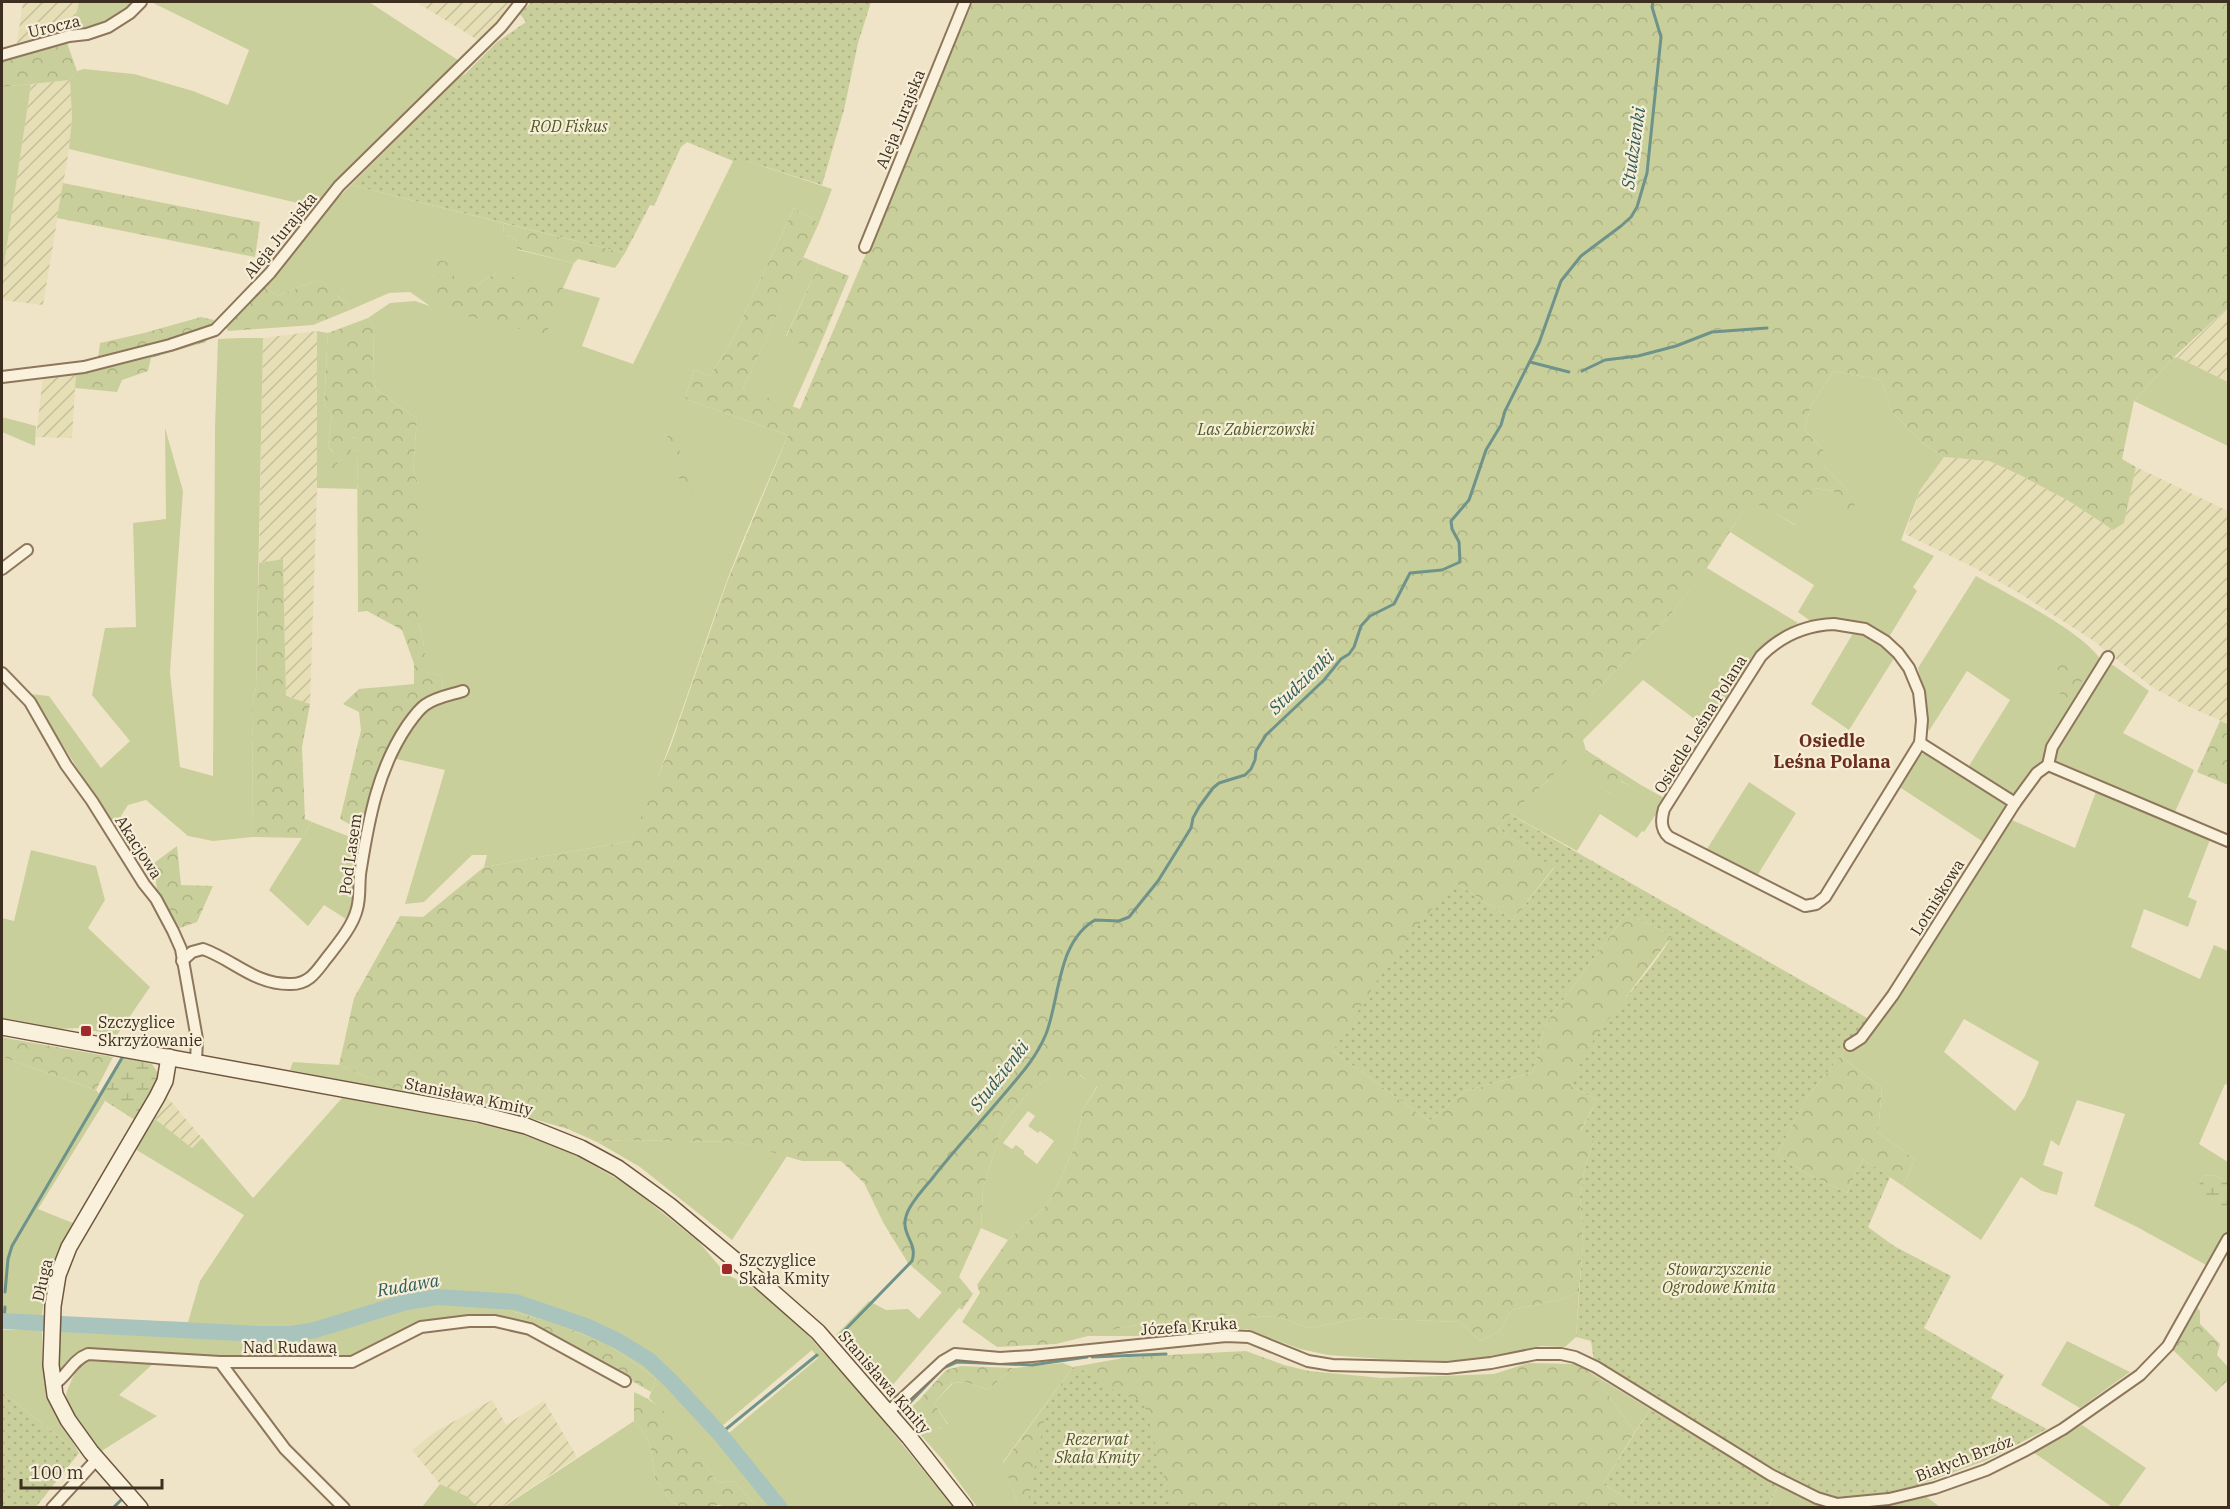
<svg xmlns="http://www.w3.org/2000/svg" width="2230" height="1509" viewBox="0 0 2230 1509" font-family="'IBM Plex Serif',serif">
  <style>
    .farmland { fill: url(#farmland-furrows) }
    .grass { fill: #c9cf9b; fill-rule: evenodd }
    .forest { fill: url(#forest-crowns) }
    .wetland { fill: url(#wetland-marsh) }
    .park { fill: url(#park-dots) }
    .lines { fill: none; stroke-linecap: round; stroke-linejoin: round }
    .stream { stroke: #6f938a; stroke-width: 3 }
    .river { stroke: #a9c4bc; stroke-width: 16 }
    .street-casing { stroke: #8d765c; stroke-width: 14 }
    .secondary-casing { stroke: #6f573f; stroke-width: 18 }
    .street { stroke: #faf1dc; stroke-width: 10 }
    .secondary { stroke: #faf1dc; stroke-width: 15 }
    .poi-dot { fill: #9e2a2b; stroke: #f7eed8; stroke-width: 2 }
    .labels { text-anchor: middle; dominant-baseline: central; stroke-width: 4.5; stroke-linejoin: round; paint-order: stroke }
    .street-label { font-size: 16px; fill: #3d2e20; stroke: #f7eed8 }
    .park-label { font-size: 16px; font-style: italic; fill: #4d5a26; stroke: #f7eed8 }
    .poi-label { font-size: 16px; fill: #3d2e20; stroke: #f7eed8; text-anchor: start }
    .water-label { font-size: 18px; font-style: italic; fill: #2f5d5a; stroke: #f7eed8 }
    .neighbourhood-label { font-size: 18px; font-weight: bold; fill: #6b2e1e; stroke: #f7eed8 }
  </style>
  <defs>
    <pattern id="farmland-furrows" width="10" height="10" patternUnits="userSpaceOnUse" patternTransform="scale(1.5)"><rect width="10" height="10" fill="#e6deb5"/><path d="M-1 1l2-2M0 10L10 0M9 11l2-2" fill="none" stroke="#c6bf9b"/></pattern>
    <pattern id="forest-crowns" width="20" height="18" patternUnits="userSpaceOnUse" patternTransform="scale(1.5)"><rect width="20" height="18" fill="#c9cf9b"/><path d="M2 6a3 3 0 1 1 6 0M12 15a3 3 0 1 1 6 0" fill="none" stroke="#aeb285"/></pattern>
    <pattern id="wetland-marsh" width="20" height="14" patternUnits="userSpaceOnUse" patternTransform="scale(1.5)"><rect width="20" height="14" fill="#c9cf9b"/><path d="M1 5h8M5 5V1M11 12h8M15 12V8" fill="none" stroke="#aeb285"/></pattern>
    <pattern id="park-dots" width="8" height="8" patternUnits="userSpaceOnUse" patternTransform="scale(1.5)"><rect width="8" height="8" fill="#c9cf9b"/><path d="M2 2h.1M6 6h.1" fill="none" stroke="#aeb285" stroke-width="1.8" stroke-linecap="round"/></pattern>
  </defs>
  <rect width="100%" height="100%" fill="#f0e4c8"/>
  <!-- farmland -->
  <g class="farmland">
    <polygon points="23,2 79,2 73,29 17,43"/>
    <polygon points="416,2 516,2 481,42"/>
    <polygon points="70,80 72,118 69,149 43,305 2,300 2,279 31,84"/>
    <polygon points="2228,307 2228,382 2177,357"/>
    <polygon points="317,331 317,488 310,704 286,696 283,559 259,563 263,338"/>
    <polygon points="76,373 72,438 36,437 43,377"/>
    <polygon points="1944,457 1989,461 2020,475 2069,501 2113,530 2124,523 2136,467 2228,511 2228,724 2183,704 2152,687 2091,639 2019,593 1975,568 1905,534 1920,490"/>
    <polygon points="167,1097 202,1138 192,1148 155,1119"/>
    <polygon points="492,1400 506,1425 544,1401 577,1457 502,1507 478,1508 466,1496 440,1484 412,1450 435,1432"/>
  </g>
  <!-- grass -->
  <g class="grass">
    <polygon points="79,2 136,2 105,24 73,29"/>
    <polygon points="151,2 369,2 461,62 319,208 69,149 72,118 70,80 77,71 84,69 134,74 193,91 228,105 249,50"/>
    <polygon points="31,84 2,279 2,87"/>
    <path d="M733,161H747L832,189L819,223L794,208L731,342L710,376L694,370L685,399L788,435C767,484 745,533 726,583C695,670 669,757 631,841L484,867L487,855H472L424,902L405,904L445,770L392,758C406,736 416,709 443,701L442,676L426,672L423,639L418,623V483L413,471L417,419L376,389L374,379L373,325L368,318L390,303L415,301L430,306L410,292L389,293L350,310L347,302L340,299L338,295L343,290L337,281L312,282L277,296L263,286L317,219L351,185L503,223L504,234L516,239L518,250L574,263L563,288L600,298L582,346L633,364ZM437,259L456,286H475L496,273L546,335L433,279Z"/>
    <polygon points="803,257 819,264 786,336 817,352 792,408 743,389"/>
    <polygon points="317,331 328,333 324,405 332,414 328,446 339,461 350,455 351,438 357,437 357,489 317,488"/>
    <polygon points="241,338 263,338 256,687 252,702 253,837 213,841 188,836 146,800 128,805 121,816 139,867 31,694 49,696 101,768 130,741 92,695 105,628 136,627 133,523 166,519 165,428 183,491 170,672 180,767 213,776 215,427 218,339"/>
    <polygon points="2177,357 2228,382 2228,446 2134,401 2173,358"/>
    <polygon points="1834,371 1882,380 1891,411 1922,443 1944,457 1920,490 1901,540 1934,556 1913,587 1917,591 1889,637 1871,627 1851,620 1809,620 1798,612 1814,585 1730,532 1750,499 1795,525 1815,488 1834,491 1849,491 1823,465 1823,449 1804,430 1811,406"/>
    <polygon points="2,411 2,417 36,426 35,446 2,432"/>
    <polygon points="1707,568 1798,623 1776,636 1757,654 1709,730 1643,680 1583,740 1586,750 1577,766 1610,794 1620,781 1638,790 1641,785 1666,799 1644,832 1642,831 1637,838 1600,814 1577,851 1510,814 1548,780 1591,717 1592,694 1670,615"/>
    <path d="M1976,576C2006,593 2083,632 2100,659L2099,668C2085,690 2031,786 2013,794L1967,769L2010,700L1967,671L1929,731L1926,721V703L1918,668Z"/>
    <polygon points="1855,630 1878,640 1896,655 1849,730 1811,704"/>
    <polygon points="2106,665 2113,665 2149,691 2123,733 2194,770 2174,814 2054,763 2052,757"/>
    <polygon points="1921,754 1931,754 2008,804 2008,807 1985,843 1898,786 1915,759"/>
    <polygon points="1749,782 1796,813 1757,876 1707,849"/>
    <path d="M2097,789L2211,837L2188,897L2197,901L2188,927L2144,909L2131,947L2200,979L2214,945L2228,951V1085L2225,1084L2199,1144L2228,1162V1182L2213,1175L2203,1176L2198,1186L2228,1216V1237L2206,1265L2137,1227L2094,1206L2125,1114L2077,1100L2059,1146L2051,1140L2043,1165L2063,1172L2057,1195L2042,1191L2021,1177L1981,1240L1903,1186L1915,1159L1878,1133L1882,1088L1840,1056L1844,1051L1855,1046L2012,820L2075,848ZM1964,1019L2039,1062L2025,1096L2015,1111L1944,1052Z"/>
    <polygon points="312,822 363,842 354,879 352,908 346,919 324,905 308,926 269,890"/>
    <polygon points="31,850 96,866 105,900 88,928 150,987 117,1035 79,1028 59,1029 2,1019 2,918 14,921"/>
    <polygon points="2,1057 96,1090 105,1101 38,1209 73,1223 48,1280 41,1319 2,1319"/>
    <polygon points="293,1062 339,1065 403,1092 290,1070"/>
    <path d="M1079,1075L1097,1086L1083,1110L1075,1146L1049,1203L1008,1240L981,1228L983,1189L1003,1124L1031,1089L1051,1077ZM1028,1111L1035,1116L1028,1126L1038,1133L1040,1131L1054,1141L1037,1164L1024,1154V1151L1016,1145L1012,1149L1003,1143Z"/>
    <path d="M342,1098L455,1118L521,1134L566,1150L628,1185L699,1242L726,1274L759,1291L805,1332L872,1407L953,1507H757L734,1481L718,1483L678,1427L649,1398L656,1379L608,1344L548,1321L515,1312L513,1320L423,1324L394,1333L351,1355L319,1359L265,1360L91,1351L62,1371L57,1370L60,1318L188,1322L200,1281L244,1215L135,1149L155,1119L192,1148L202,1138L253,1198ZM812,1350L818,1358L729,1433L722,1426Z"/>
    <polygon points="623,1140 738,1142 787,1156 732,1240 640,1167 597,1142"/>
    <polygon points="942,1292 960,1307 891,1387 875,1376 836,1335 869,1301 886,1310 908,1309 919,1319"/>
    <polygon points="1579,1292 1576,1337 1565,1347 1541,1346 1497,1357 1444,1361 1383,1359 1328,1355 1300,1349 1247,1329 1142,1336 1084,1336 1124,1327 1208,1315 1278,1317 1309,1328 1362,1318 1460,1322 1480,1341 1500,1331 1512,1310 1563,1299"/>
    <polygon points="2,1330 42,1330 42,1357 46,1397 79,1453 2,1392"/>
    <polygon points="2067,1341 2130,1372 2080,1408 2041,1385"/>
    <path d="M93,1358L156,1361L119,1395L157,1416L100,1452L69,1408L66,1395C67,1389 80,1361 83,1360C86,1358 90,1359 93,1358Z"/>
    <polygon points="1063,1363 1073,1367 1003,1462 1018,1504 1016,1507 977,1507 942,1459 903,1415 919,1400 938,1429 948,1424 934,1403 953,1383 966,1382 988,1390 1013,1368"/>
    <polygon points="1594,1375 1650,1409 1635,1432"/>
    <polygon points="634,1421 646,1435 651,1449 655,1479 671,1501 681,1507 502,1508"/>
    <polygon points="2082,1425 2146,1468 2118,1507 2112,1507 2033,1452"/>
    <polygon points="440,1484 466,1496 478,1507 422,1507"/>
    <polygon points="1778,1486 1833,1508 1768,1508"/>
    <polygon points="1924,1495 1940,1507 1885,1507"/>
  </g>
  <!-- forest -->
  <g class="forest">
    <path d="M973,2H2228V307L2173,358L2134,401L2122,459L2136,467L2124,523L2113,530L2069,501L2020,475L1989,461L1944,457L1922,443L1891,411L1882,380L1834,371L1811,406L1804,430L1823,449V465L1849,491L1855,506L1848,515L1834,491L1815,488L1796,525L1750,500L1705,571L1670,615L1592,694C1592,701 1593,710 1591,717C1583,759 1525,796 1498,828L1554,867L1513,920L1454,882L1333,1051L1429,1121L1465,1091L1533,1072L1546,1023L1627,913L1672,936L1596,1037L1571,1086L1597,1100L1581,1130L1594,1139L1584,1172L1580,1196L1583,1241L1579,1292L1563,1299L1512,1310L1500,1331L1480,1341L1460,1322L1362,1318L1309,1328L1278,1317L1208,1315L1124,1327L1056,1344L997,1347L962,1322L980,1293L977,1285L1008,1240L1049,1203L1075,1146L1083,1110L1097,1087L1080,1075L1068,1084L1051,1077L1031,1089L1003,1124L983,1189L981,1228L959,1277L973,1294L962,1310L908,1263L884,1224L864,1183L841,1161H802L738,1142L623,1140L597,1142L568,1129L499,1109L403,1092L339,1065L354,998L400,916L423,917L484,867L631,841L671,745L727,582L788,435L685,399L694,370L710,376L731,342L794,208L819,223L743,389L800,409Z"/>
    <polygon points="66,40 77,71 70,80 2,87 2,62 14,55"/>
    <polygon points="63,183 260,222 255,257 57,218"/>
    <polygon points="503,223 625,253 615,268 578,259 574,263 517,249 516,239 504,234"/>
    <polygon points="436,259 451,263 456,286 475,286 496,273 563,288 546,335 433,308 433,279"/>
    <polygon points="819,264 849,276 817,352 786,337"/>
    <polygon points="337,280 343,290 338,296 340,299 347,302 350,310 313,325 228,331 225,326 263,286 277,296 312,282"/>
    <polygon points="201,317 214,320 206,342 151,358 148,371 122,380 117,392 75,388 76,373 98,359 100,343 144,333"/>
    <polygon points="368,318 373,325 374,379 376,389 417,419 413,471 418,483 418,623 423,639 427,672 442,676 443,694 398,736 365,833 340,819 361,730 359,712 343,704 359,689 414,684 414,664 402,630 367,611 358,612 357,437 351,438 351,455 339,461 333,471 328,468 333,452 328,446 332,414 324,405 328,333"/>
    <polygon points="667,432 674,432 693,496 687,498 670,454"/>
    <polygon points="283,559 286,696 310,704 302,747 305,819 312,822 302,838 253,837 252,702 256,687 259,563"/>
    <polygon points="2064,661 2086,665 2087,670 2072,702 2060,697 2062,673 2056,668"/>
    <polygon points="2220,721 2228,724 2228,785 2197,772"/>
    <polygon points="1586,750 1641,785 1639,791 1621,781 1610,794 1576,766"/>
    <polygon points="177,846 181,885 213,886 197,922 180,928 157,892 154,863"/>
    <polygon points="2,1037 11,1039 113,1057 96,1090 2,1057"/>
    <polygon points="1840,1056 1882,1088 1878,1133 1915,1159 1903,1186 1863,1159 1847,1193 1811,1176 1777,1155 1806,1099"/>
    <polygon points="2195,1305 2200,1311 2200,1324 2220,1344 2217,1355 2228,1367 2228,1380 2216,1392 2170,1347"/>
    <polygon points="514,1312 548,1321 608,1344 656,1379 651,1392 620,1374 513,1320"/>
    <polygon points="1246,1351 1284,1365 1309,1371 1382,1378 1494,1374 1528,1363 1577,1364 1594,1375 1635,1432 1603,1484 1641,1507 1016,1507 1018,1504 1003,1463 1073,1367 1129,1357"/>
    <polygon points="961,1366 1013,1368 988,1390 966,1382 952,1383 934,1403 948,1425 937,1429 919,1400 946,1370"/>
    <path d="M634,1392C672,1407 694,1450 718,1483L734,1481L757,1507H729L718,1505L704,1507H681L671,1501L655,1479L651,1449L646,1435L634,1421Z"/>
  </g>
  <!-- wetland -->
  <g class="wetland">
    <path d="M121,1057L152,1064C153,1066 156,1069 157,1072C161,1087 143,1108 135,1120L105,1101L99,1093Z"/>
    <polygon points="2213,1175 2228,1182 2228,1217 2204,1198 2198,1186 2203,1176"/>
  </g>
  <!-- park -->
  <g class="park">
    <polygon points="531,2 871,2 858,43 844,110 822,185 747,161 733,161 687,142 681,147 654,206 650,205 625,253 351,185 457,78 465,74 497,42 526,22 520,14"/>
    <path d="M1510,814L1869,1019L1856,1037L1847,1041L1844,1051L1806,1099L1777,1155L1811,1176L1847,1193L1863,1159L1890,1177L1868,1227L1894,1246L1951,1276L1924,1328L2004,1375L1991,1398L2047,1429L1987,1460L1894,1494L1836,1498L1827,1496L1784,1474L1594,1362L1591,1341L1576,1337L1583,1241L1580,1196L1584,1172L1594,1139L1581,1131L1597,1100L1571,1086C1589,1028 1642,987 1672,936L1627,913L1546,1023L1533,1072L1465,1091L1429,1121L1333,1051L1390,960L1454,882L1513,920L1554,868L1498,828Z"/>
    <polygon points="1076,1366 1115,1391 1144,1403 1172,1507 1027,1507 1047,1406"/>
    <polygon points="2,1392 79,1453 36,1507 2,1507"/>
    <polygon points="1650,1409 1778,1486 1768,1507 1641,1507 1603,1484"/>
  </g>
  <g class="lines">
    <!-- stream -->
    <g class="stream">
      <polyline points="1530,362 1569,372"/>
      <polyline points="1582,371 1605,360 1638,356 1676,346 1712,332 1767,328"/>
      <polyline points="5,1292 8,1259 12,1246 122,1058"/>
      <polyline points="4,1321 5,1307"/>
      <path d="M843,1332L912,1261C919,1240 896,1234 909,1209C915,1198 923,1189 931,1180C954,1150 980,1123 1005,1093C1021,1074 1036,1058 1046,1034C1060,998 1057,942 1095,920L1119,921L1129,917L1158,881L1191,828L1193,818L1199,807L1213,788L1219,783L1245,775L1251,769L1255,760L1256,751L1266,735L1324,680L1341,659L1349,654L1354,647L1361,626L1370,616L1394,604L1410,573L1442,570L1460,562L1459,542L1452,529L1451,521L1469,500L1486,450L1501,425L1505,411L1539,343L1561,281L1581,256L1621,226L1631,217L1637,207L1647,173L1661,37L1652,7L1653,2"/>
      <polyline points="1092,1357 1166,1354"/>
      <polyline points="901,1412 943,1368 957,1362 1032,1365 1087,1357"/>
      <polyline points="720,1434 817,1355"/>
      <polyline points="113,1508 122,1499"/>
    </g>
    <!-- river -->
    <polyline class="river" points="2,1321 259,1334 292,1334 315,1330 406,1302 438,1297 516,1302 586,1326 618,1341 649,1360 671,1381 720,1434 780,1508"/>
    <defs>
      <g id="street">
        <polyline points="2,55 69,36 87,34 108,27 130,13 141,2"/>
        <polyline points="865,247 965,2"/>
        <polyline points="2,377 84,367 170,345 215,330 270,273 339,186 501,27 521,2"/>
        <polyline points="2,569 27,550"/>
        <path d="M1834,624L1865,629L1885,641L1898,653L1909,668L1919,692L1922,720L1920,743L1825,897L1816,904L1805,906L1669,837C1660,829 1661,819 1664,809L1761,656C1782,635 1805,625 1834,624Z"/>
        <polyline points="2,673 30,702 66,765 92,801 144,884 156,899 173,931 181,949 197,1039 196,1062"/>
        <polyline points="1920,743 2015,803"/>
        <polyline points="2048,765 2052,747 2108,657"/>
        <path d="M182,961L192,952L203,949C234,960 255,985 291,984C309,984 316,972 326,959C337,945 353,926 357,909C361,895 358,882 361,868C369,818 378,769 407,726C412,719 418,710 425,705C436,697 450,695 463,691"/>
        <polyline points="1850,1045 1861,1038 1893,995 2015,803 2037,773 2048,765 2228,841"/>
        <polyline points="220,1362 285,1449 344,1508"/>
        <path d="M53,1385C67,1377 72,1360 88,1354L220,1362H352L421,1327L469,1321H495L530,1329L625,1381"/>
        <polyline points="888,1412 943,1361 955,1354 1000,1358 1032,1356 1226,1336 1249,1337 1308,1361 1332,1365 1447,1368 1491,1363 1536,1354 1561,1354 1575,1357 1596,1367 1771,1475 1817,1498 1837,1504 1889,1499 1935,1488 1986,1470 2026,1450 2063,1429 2140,1375 2168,1346 2228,1239"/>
        <polyline points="52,1508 97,1459"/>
      </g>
      <g id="secondary">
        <polyline points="2,1027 479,1114 526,1126 581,1148 618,1168 669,1205 760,1281 818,1332 909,1437 965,1508"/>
        <polyline points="140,1508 91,1452 68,1420 55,1395 51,1365 53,1306 58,1275 69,1247 157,1097 165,1081 169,1057"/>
      </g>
    </defs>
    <!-- street casing -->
    <use href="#street" class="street-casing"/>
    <!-- secondary casing -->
    <use href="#secondary" class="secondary-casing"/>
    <!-- street -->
    <use href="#street" class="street"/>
    <!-- secondary -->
    <use href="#secondary" class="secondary"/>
  </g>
  <!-- markers -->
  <g class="poi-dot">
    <rect x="80" y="1025" width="12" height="12" rx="3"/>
    <rect x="721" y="1263" width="12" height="12" rx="3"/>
  </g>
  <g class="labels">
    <!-- street labels -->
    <g class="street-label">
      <text transform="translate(54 26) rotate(-13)">Urocza</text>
      <text transform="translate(900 119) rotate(-68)">Aleja Jurajska</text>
      <text transform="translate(280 235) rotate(-51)">Aleja Jurajska</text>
      <text transform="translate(1700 724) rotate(-58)">Osiedle Leśna Polana</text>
      <text transform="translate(139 847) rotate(57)">Akacjowa</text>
      <text transform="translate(350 854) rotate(-82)">Pod Lasem</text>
      <text transform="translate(1937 897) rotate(-58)">Lotniskowa</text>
      <text transform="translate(469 1096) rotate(12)">Stanisława Kmity</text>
      <text transform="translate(42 1280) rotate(-77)">Długa</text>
      <text transform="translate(1189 1326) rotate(-4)">Józefa Kruka</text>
      <text x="290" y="1347">Nad Rudawą</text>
      <text transform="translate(885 1382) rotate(49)">Stanisława Kmity</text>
      <text transform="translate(1964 1458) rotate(-21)">Białych Brzóz</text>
    </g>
    <!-- park labels -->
    <g class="park-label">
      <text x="569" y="126">ROD Fiskus</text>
      <text x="1256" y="429">Las Zabierzowski</text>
      <text x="1719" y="1269">Stowarzyszenie<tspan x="1719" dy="18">Ogrodowe Kmita</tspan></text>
      <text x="1097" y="1439">Rezerwat<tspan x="1097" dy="18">Skała Kmity</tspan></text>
    </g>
    <!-- poi labels -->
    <g class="poi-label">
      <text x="98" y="1022">Szczyglice<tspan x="98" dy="18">Skrzyżowanie</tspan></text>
      <text x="739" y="1260">Szczyglice<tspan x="739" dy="18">Skała Kmity</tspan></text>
    </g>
    <!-- water labels -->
    <g class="water-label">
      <text transform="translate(1633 148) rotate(-82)">Studzienki</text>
      <text transform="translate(1301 682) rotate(-44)">Studzienki</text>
      <text transform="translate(999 1076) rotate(-52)">Studzienki</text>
      <text transform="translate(408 1285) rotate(-10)">Rudawa</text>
    </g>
    <!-- neighbourhood labels -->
    <g class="neighbourhood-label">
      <text x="1832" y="740">Osiedle<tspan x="1832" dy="21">Leśna Polana</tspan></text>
    </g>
  </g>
  <!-- border -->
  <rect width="2230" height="1509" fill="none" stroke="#3d2e20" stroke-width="6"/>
  <!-- scale -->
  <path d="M21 1479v9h141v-9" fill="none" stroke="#3d2e20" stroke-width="3"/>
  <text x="30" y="1479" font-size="18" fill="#3d2e20" stroke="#f7eed8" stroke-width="4.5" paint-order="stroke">100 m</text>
</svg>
